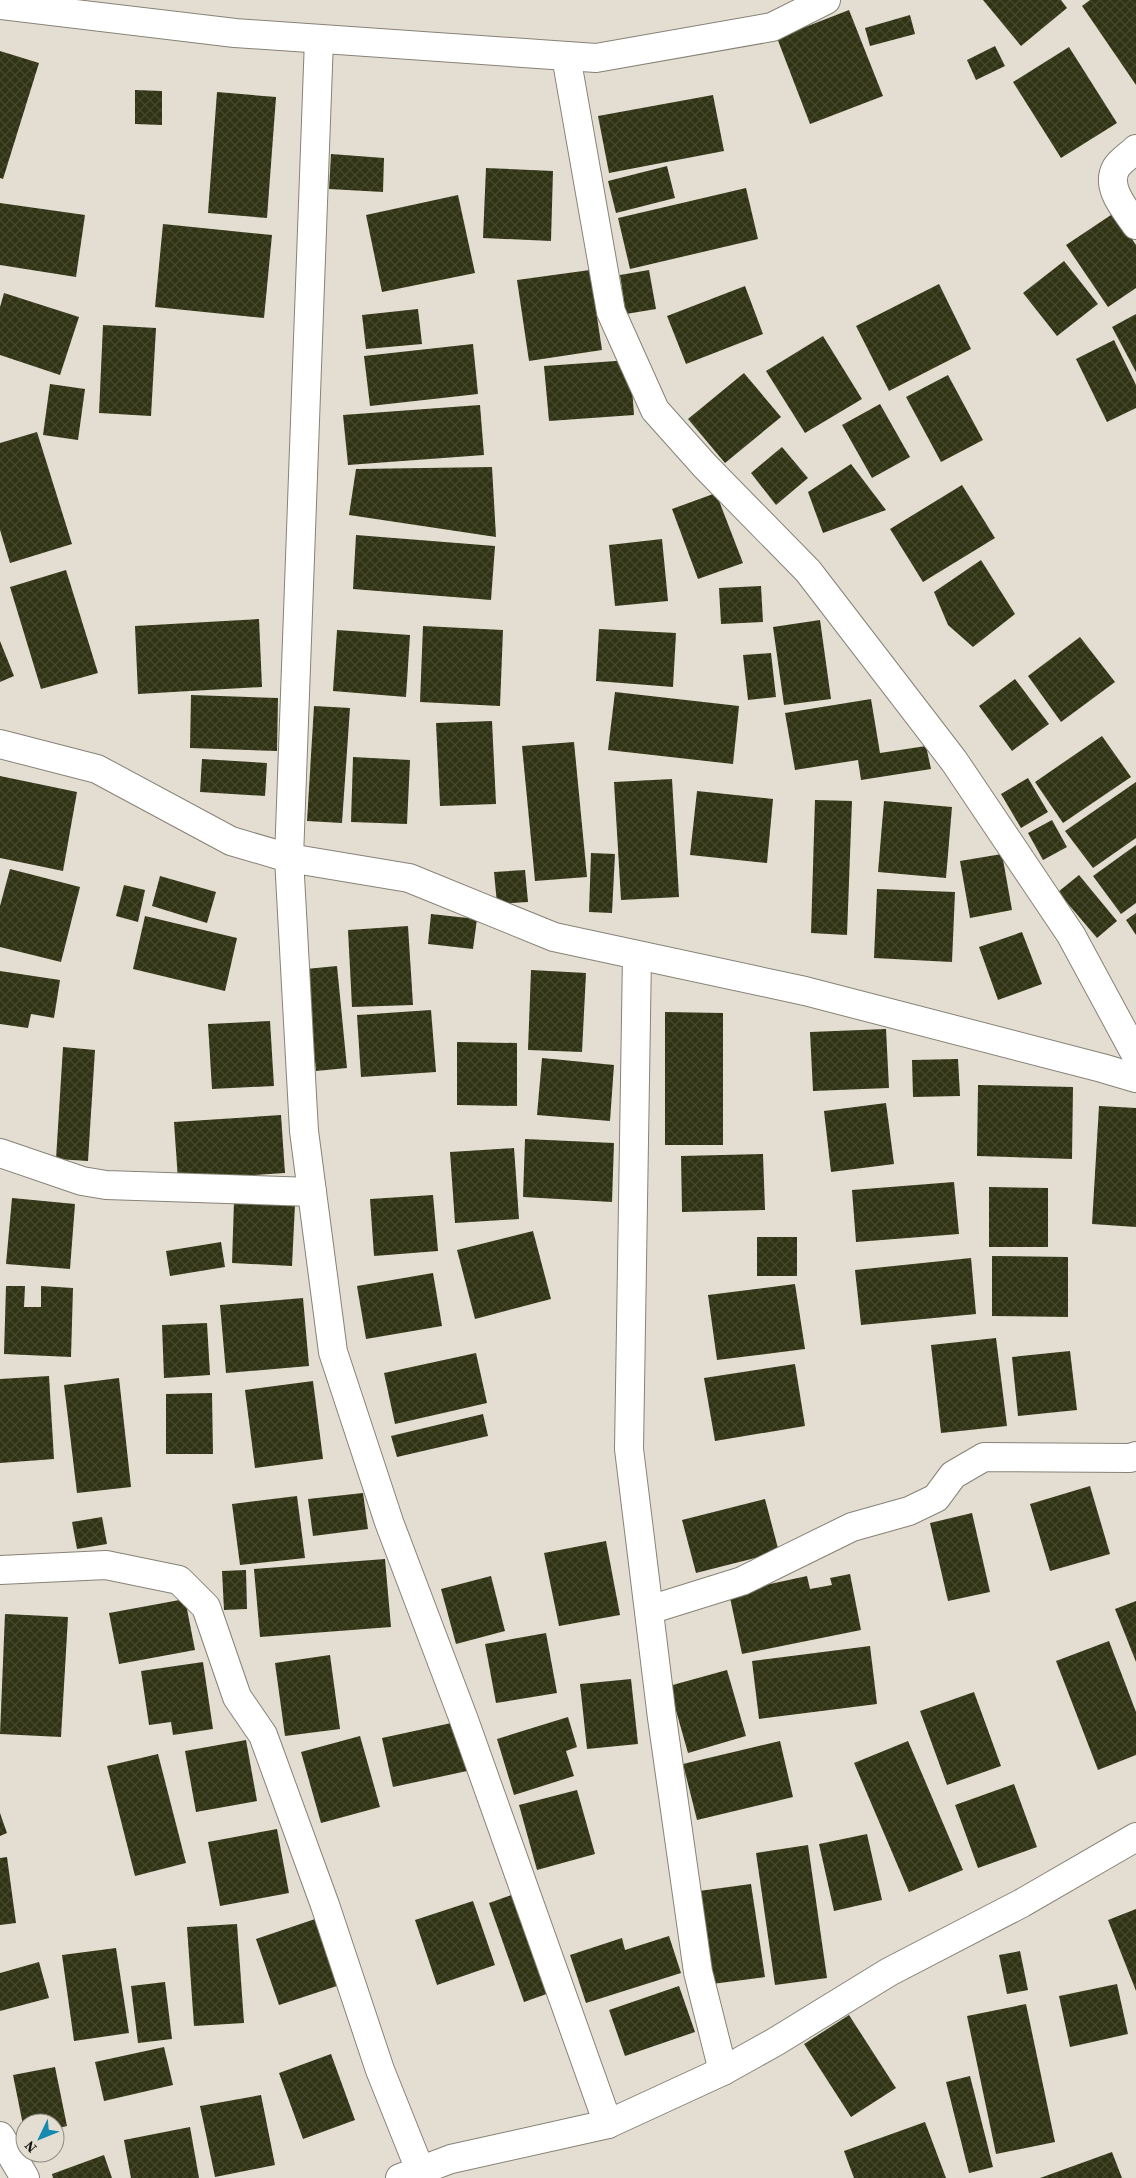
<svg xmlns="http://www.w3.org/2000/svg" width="1136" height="2178" viewBox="0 0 1136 2178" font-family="'Source Serif 4',serif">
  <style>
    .building { fill: url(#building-cross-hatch) }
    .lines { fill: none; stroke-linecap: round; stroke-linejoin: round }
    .street-casing { stroke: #878277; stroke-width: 30 }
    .street { stroke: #fff; stroke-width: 28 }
  </style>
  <defs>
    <pattern id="building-cross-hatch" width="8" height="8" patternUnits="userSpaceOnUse" patternTransform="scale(1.25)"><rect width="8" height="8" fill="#313414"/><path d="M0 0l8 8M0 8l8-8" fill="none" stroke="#45482c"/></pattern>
  </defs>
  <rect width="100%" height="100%" fill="#e4ded2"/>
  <!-- building -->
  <g class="building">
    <polygon points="983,0 1061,0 1067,8 1021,46"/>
    <polygon points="1090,0 1136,0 1136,85 1082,6"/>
    <polygon points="849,10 883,96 810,124 777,38"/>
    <polygon points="910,15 915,34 870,46 865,28"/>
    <polygon points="995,46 1005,66 976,80 967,60"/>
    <polygon points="1069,47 1117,123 1061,158 1013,82"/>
    <polygon points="0,51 39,63 3,179 0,178"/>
    <polygon points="135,90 162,91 162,125 135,124"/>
    <polygon points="217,92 276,97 267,218 208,213"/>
    <polygon points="713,95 724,151 609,173 598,116"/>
    <polygon points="331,154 384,158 383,192 329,189"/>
    <polygon points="667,166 675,198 616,213 608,181"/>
    <polygon points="486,168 553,171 551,241 483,238"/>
    <polygon points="746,188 758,239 630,269 618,218"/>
    <polygon points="458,195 475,273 382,292 366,215"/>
    <polygon points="0,203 85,215 76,277 0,265"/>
    <polygon points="1114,213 1136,245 1136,288 1108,307 1066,245"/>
    <polygon points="163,224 272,235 264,318 155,307"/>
    <polygon points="1064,261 1098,304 1057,336 1023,293"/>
    <polygon points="590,270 602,350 529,361 517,280"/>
    <polygon points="649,270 656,309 626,314 620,275"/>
    <polygon points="939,284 971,349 889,391 856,326"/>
    <polygon points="745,286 763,334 686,364 667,316"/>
    <polygon points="4,293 79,317 60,375 0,355 0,307"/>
    <polygon points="418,309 422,344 366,349 362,315"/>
    <polygon points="1136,314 1136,372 1112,327"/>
    <polygon points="103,325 156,328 151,416 99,413"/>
    <polygon points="823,336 862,399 805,433 766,371"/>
    <polygon points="1114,340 1136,385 1136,408 1107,422 1076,359"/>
    <polygon points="473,344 478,394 370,406 364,356"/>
    <polygon points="630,360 634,415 549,421 544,366"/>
    <polygon points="744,373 781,417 725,463 688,419"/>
    <polygon points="948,375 983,440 941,462 906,397"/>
    <polygon points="50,384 85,389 78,440 43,435"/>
    <polygon points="880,404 910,457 872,478 842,425"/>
    <polygon points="480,405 484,455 348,465 343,415"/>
    <polygon points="37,432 72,544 10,563 0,530 0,443"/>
    <polygon points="782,447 808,478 776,505 751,473"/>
    <polygon points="851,464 886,510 823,533 808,492"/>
    <polygon points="492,467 496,537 349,515 356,469"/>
    <polygon points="962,485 995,538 923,582 890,529"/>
    <polygon points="716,493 743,563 698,579 672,509"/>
    <polygon points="356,535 495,546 491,600 353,589"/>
    <polygon points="662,539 668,601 615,606 609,545"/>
    <polygon points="981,560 1015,614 973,647 948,625 934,592"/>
    <polygon points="66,570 98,673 41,689 10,587"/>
    <polygon points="761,586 763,622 721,624 719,588"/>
    <polygon points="259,619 262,687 138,694 135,626"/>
    <polygon points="820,620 831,699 784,705 773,627"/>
    <polygon points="423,626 503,630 500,706 420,702"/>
    <polygon points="599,629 676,633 673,687 596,681"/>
    <polygon points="337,630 410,635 406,697 333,691"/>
    <polygon points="1080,637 1115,682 1061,722 1028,676"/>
    <polygon points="0,641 14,676 0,682"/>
    <polygon points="771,653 776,697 748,700 743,655"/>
    <polygon points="1015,679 1049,724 1012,751 979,706"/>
    <polygon points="615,692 739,706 733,764 608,750"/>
    <polygon points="191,695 278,698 277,751 190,748"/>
    <polygon points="871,699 880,753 926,746 931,769 861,780 858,760 795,770 785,713"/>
    <polygon points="314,706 350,708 342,823 307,821"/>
    <polygon points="492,721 496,804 440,806 436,723"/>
    <polygon points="1102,736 1131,777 1063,823 1035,782"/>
    <polygon points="574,742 587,877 535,881 522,746"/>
    <polygon points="353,757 410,760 407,824 351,822"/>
    <polygon points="202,759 267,763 265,796 200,792"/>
    <polygon points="0,776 77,792 63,871 0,858"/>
    <polygon points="1028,778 1048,812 1021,828 1001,794"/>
    <polygon points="672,779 679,897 621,900 614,782"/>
    <polygon points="1136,782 1136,838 1093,868 1065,831"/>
    <polygon points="697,791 773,799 767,863 690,855"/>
    <polygon points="815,800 852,801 847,935 811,933"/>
    <polygon points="884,801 952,807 946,878 878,872"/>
    <polygon points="1052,820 1067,847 1043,860 1028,833"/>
    <polygon points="1136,845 1136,903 1121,914 1093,876"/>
    <polygon points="591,853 615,854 612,913 589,912"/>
    <polygon points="1002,854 1012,910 970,918 960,861"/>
    <polygon points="10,869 80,887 61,962 0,947 0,906"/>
    <polygon points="525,870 528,902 497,904 494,872"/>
    <polygon points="1079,875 1117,921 1097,938 1058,892"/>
    <polygon points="160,876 216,892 207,923 152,906"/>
    <polygon points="124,885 145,890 138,922 116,916"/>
    <polygon points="877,889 955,892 952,962 874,958"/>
    <polygon points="1136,913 1136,935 1126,920"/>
    <polygon points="431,914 477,919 473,949 428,944"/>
    <polygon points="145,916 237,938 225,991 133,969"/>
    <polygon points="408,926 413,1005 352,1007 348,930"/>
    <polygon points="1022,932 1042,984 998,1000 979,947"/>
    <polygon points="337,966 347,1068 316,1071 306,969"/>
    <polygon points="531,970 586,973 582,1052 528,1050"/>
    <polygon points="0,971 60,980 54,1018 31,1014 28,1028 0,1024"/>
    <polygon points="431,1010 436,1072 361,1077 357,1015"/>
    <polygon points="665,1012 723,1013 723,1145 665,1145"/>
    <polygon points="270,1021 274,1086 212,1089 208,1024"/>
    <polygon points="886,1029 889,1088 813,1091 810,1032"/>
    <polygon points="457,1042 517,1043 517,1106 457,1105"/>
    <polygon points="63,1047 95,1050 88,1161 56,1159"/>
    <polygon points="542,1058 614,1065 610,1121 537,1115"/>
    <polygon points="958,1059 960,1096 913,1097 912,1060"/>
    <polygon points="978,1085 1073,1087 1072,1159 977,1156"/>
    <polygon points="886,1103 894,1164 831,1172 824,1111"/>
    <polygon points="1099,1106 1136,1108 1136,1227 1092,1224"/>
    <polygon points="281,1115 285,1173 178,1180 174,1122"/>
    <polygon points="525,1139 614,1143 612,1202 523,1197"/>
    <polygon points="514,1148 519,1219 455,1223 450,1152"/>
    <polygon points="763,1154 765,1210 682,1212 681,1156"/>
    <polygon points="954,1182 959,1234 856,1242 852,1190"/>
    <polygon points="989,1187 1048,1188 1048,1247 989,1247"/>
    <polygon points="433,1195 438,1251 374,1256 370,1199"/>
    <polygon points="12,1198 75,1204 70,1269 6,1264"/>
    <polygon points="234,1201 295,1204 292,1266 232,1263"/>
    <polygon points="533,1231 551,1299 475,1319 457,1250"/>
    <rect x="757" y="1237" width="40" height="39"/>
    <polygon points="221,1242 225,1267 170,1276 166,1251"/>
    <polygon points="992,1256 1068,1257 1068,1317 992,1316"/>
    <polygon points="971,1258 976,1314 861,1325 855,1270"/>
    <polygon points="433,1273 442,1326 366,1339 357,1286"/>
    <polygon points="795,1284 805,1349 717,1360 708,1295"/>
    <polygon points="6,1286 25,1286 24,1307 41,1307 41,1286 73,1288 71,1357 4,1354"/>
    <polygon points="303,1298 309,1366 226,1373 220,1305"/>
    <polygon points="207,1323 210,1375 164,1378 162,1325"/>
    <polygon points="996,1338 1007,1426 941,1433 931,1345"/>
    <polygon points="1070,1351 1077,1410 1018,1416 1012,1357"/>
    <polygon points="476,1353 487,1403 395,1424 384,1373"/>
    <polygon points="795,1364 805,1426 715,1441 704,1378"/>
    <polygon points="49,1376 54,1459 0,1463 0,1379"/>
    <polygon points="119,1378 131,1487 77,1493 64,1385"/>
    <polygon points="313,1381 323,1459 255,1468 245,1390"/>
    <polygon points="212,1393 213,1454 166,1454 166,1394"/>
    <polygon points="483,1414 488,1436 397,1457 391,1436"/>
    <polygon points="1090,1486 1110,1554 1050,1571 1030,1504"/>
    <polygon points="363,1493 368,1529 313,1536 308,1499"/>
    <polygon points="297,1496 305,1558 240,1565 232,1504"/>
    <polygon points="765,1499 779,1552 696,1573 682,1520"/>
    <polygon points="972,1513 990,1592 948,1601 930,1523"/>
    <polygon points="102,1517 107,1544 77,1549 72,1522"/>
    <polygon points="606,1541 620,1615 559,1626 544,1553"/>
    <polygon points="385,1559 391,1627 260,1637 254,1569"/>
    <polygon points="246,1570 247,1609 224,1610 222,1571"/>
    <polygon points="850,1574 861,1630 742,1654 729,1593 807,1576 810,1589 832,1585 830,1578"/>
    <polygon points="491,1576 505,1631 456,1644 441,1589"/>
    <polygon points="185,1599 195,1650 119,1664 109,1613"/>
    <polygon points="1136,1601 1136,1662 1115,1609"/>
    <polygon points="5,1614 68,1617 61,1737 0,1734"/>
    <polygon points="546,1633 557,1693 496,1703 485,1644"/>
    <polygon points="1109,1641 1136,1712 1136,1755 1098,1770 1056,1661"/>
    <polygon points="870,1646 877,1704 759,1719 752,1661"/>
    <polygon points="330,1655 340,1729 285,1736 275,1663"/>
    <polygon points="203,1662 213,1729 173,1735 171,1722 149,1725 141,1671"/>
    <polygon points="727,1670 746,1736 688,1753 669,1686"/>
    <polygon points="631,1679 638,1744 587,1749 580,1684"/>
    <polygon points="974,1692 1001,1766 947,1785 920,1711"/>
    <polygon points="568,1717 577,1747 566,1751 574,1776 514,1795 497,1739"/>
    <polygon points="456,1722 467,1771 393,1787 382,1738"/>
    <polygon points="360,1736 380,1807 321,1823 301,1752"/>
    <polygon points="246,1740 257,1801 196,1812 185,1751"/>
    <polygon points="780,1741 793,1797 697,1820 683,1764"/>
    <polygon points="908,1741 963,1870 909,1892 854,1763"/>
    <polygon points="158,1754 186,1863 135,1876 107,1766"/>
    <polygon points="1014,1784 1037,1847 978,1868 955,1805"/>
    <polygon points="577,1790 595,1854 537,1870 519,1805"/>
    <polygon points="0,1813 7,1833 0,1836"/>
    <polygon points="277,1829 289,1893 220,1906 208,1842"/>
    <polygon points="867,1834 882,1900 834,1911 819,1844"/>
    <polygon points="808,1845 827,1978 775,1985 756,1853"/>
    <polygon points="7,1857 16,1923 0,1925 0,1858"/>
    <polygon points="751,1884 765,1977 712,1984 699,1891"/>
    <polygon points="520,1892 555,1991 524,2002 489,1903"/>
    <polygon points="473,1901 495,1965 437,1985 415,1920"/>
    <polygon points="1136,1909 1136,1991 1108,1920"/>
    <polygon points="318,1918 340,1985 279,2005 256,1939"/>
    <polygon points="237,1924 244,2023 194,2026 187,1927"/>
    <polygon points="669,1936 681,1973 586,2003 570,1955 622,1938 625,1950"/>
    <polygon points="116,1948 129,2033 74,2041 62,1955"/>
    <polygon points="1020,1951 1028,1990 1007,1994 999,1955"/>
    <polygon points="39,1962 49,1998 0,2011 0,1973"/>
    <polygon points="165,1982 172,2039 138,2043 131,1986"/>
    <polygon points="1117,1984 1128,2034 1070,2047 1059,1996"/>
    <polygon points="679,1986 695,2032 625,2056 609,2010"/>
    <polygon points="1026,2004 1055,2142 996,2154 967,2016"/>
    <polygon points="849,2015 896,2088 851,2117 804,2044"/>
    <polygon points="164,2047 173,2085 104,2101 95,2062"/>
    <polygon points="331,2054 355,2120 303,2139 279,2073"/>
    <polygon points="55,2067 67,2126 55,2129 55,2123 25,2123 24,2130 13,2075"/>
    <polygon points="970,2076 993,2167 969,2173 946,2082"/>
    <polygon points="261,2095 275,2165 215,2177 200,2106"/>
    <polygon points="925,2122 946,2178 854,2178 844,2151"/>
    <polygon points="190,2127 199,2178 131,2178 124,2140"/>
    <polygon points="1112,2152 1122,2178 1040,2178"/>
    <polygon points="104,2155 112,2178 53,2178 52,2174"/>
  </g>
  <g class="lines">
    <defs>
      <g id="street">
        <polyline points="0,5 235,33 596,58 772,27 826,0"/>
        <polyline points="319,39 289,858 304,1131 333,1352 389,1522 464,1720 608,2124"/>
        <polyline points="566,56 611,312 655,410 705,466 808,571 954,761 1071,935 1136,1055"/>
        <path d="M1136,149C1130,155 1120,161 1116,168C1105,188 1126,210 1136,225"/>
        <polyline points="0,744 97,769 231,841 289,858 409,878 554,937 805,991 1102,1068 1136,1078"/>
        <polyline points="637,956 629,1449 662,1718 698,1972 723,2071"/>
        <polyline points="0,1153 82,1181 106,1185 312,1192"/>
        <polyline points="0,1570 106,1565 179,1580 206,1607 237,1697 263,1735 325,1905 380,2070 420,2170"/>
        <polyline points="649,1610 742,1581 852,1527 909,1511 936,1498 953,1475 984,1457 1130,1458 1136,1456"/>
        <polyline points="0,2136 25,2178"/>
        <polyline points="400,2178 451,2159 608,2124 723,2071 775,2042 889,1972 1022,1903 1136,1837"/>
      </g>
    </defs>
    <!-- street casing -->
    <use href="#street" class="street-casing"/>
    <!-- street -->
    <use href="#street" class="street"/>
  </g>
  <!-- north arrow -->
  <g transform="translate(40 2138) rotate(227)"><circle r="24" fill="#e4ded2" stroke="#908b82"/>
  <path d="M0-4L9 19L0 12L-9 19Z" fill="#1589ae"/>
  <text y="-8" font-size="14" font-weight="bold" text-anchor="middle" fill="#110f0b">N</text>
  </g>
</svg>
